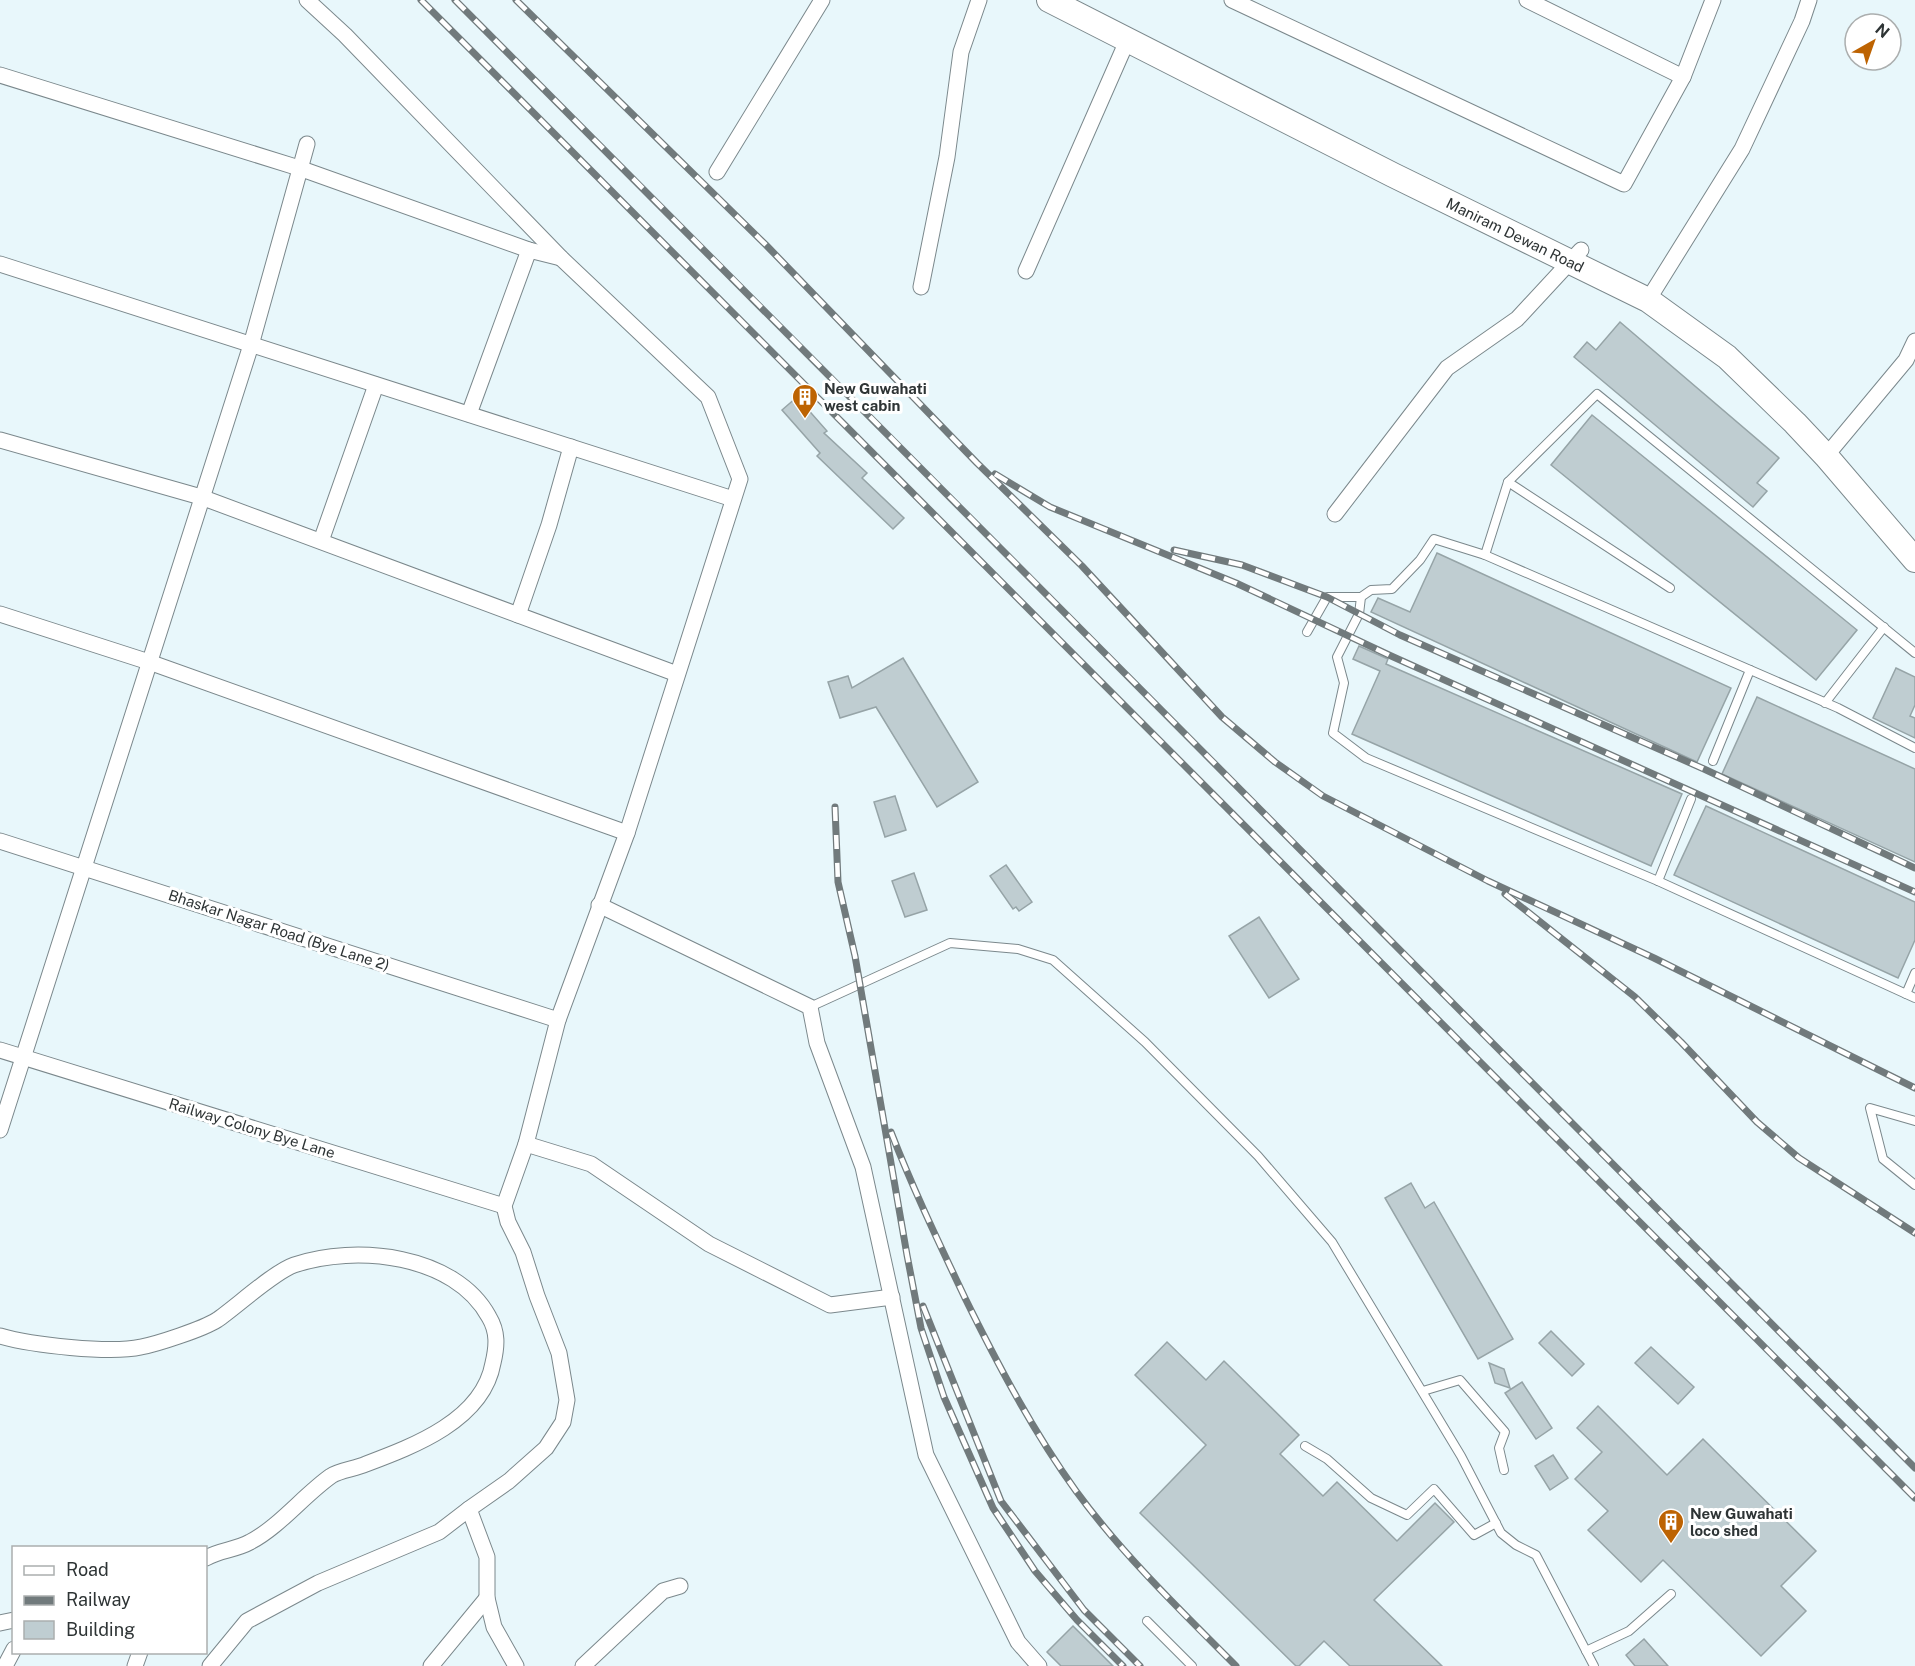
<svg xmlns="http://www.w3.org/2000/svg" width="1915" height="1666" viewBox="0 0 1915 1666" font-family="'Public Sans',sans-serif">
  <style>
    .building { fill: #bfcdd1; stroke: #96a4a7; stroke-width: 1.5 }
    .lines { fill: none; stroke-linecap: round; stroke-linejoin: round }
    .lane-casing { stroke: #7b888c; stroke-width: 10 }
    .street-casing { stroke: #7b888c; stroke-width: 17 }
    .primary-casing { stroke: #7b888c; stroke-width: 26 }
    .lane { stroke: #fff; stroke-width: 8 }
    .street { stroke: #fff; stroke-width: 15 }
    .primary { stroke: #fff; stroke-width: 24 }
    .rail-casing { stroke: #717a7c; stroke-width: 7 }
    .rail { stroke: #fff; stroke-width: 4.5; stroke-dasharray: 14; stroke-linecap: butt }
    .labels { text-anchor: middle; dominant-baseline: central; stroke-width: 6; stroke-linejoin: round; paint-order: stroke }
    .street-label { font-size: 15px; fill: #2e3435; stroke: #fff }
    .poi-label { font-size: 15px; font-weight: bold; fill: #2e3435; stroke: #fff; text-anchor: start }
  </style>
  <rect width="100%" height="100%" fill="#e8f7fb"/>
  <!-- building -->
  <g class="building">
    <polygon points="1620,322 1779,458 1757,483 1767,491 1753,507 1574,357 1587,342 1596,350"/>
    <polygon points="797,397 827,431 824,433 867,473 862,478 904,518 893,529 817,456 820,453 782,410"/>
    <polygon points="1592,415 1857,630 1816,680 1551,465"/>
    <polygon points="1437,553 1731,688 1697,762 1371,612 1378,598 1410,612"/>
    <polygon points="1359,646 1388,659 1386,664 1682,794 1651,866 1352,734 1380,671 1353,659"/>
    <polygon points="903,658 978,782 937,807 876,707 840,718 828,682 848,676 852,688"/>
    <polygon points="1896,668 1915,677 1915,705 1910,716 1915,718 1915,738 1873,718"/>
    <polygon points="1757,697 1915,769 1915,862 1722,774"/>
    <polygon points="895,796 906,830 885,837 874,802"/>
    <polygon points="1706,806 1915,902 1915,940 1898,978 1674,875"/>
    <polygon points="1006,865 1032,902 1019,911 1016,907 1013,909 990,876"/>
    <polygon points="914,873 927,910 905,917 892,881"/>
    <polygon points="1259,917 1299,979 1269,998 1229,936"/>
    <polygon points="1411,1183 1425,1208 1434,1202 1513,1339 1478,1359 1385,1198"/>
    <polygon points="1551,1331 1584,1364 1572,1376 1539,1343"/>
    <polygon points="1167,1342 1206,1380 1224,1361 1299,1435 1280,1454 1323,1496 1337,1482 1397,1541 1435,1503 1454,1522 1374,1600 1442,1666 1350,1666 1324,1641 1299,1666 1296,1666 1140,1513 1206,1445 1135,1375"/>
    <polygon points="1651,1347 1694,1387 1678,1404 1635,1363"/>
    <polygon points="1489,1363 1504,1369 1510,1388 1495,1383"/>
    <polygon points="1522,1382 1552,1428 1536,1439 1505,1393"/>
    <polygon points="1598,1406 1667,1475 1703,1439 1816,1551 1781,1586 1806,1611 1761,1656 1663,1560 1641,1582 1588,1530 1608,1511 1575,1479 1602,1452 1577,1428"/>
    <polygon points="1553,1455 1568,1478 1550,1490 1535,1466"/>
    <polygon points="1073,1626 1113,1666 1061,1666 1047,1652"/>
    <polygon points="1644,1639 1668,1666 1635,1666 1626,1655"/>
  </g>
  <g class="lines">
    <defs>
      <g id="lane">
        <polyline points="1508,482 1670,588"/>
        <polyline points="1485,555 1508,482 1597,394 1915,653"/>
        <polyline points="1307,632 1327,597 1361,597"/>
        <polyline points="1825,703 1884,627"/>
        <polyline points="1915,748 1838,708 1485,555 1434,539 1420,560 1392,589 1371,590 1361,597 1359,614 1337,657 1344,683 1333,733 1366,758 1658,881 1915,998"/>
        <polyline points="1713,761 1750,670"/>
        <polyline points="1658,881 1691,799"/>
        <polyline points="1906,994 1915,973"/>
        <polyline points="810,1007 950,943 1018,949 1053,960 1145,1042 1258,1156 1332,1242 1461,1456 1501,1533 1516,1545 1536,1555 1594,1666"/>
        <polyline points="1915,1121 1870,1108 1883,1159 1915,1185"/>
        <polyline points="1423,1391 1460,1380 1505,1432 1499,1448 1504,1470"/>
        <polyline points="1305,1446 1327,1459 1371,1498 1407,1515 1434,1489 1474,1535 1496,1523"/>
        <polyline points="1147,1621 1192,1666"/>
        <polyline points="1586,1651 1629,1631 1671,1594"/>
      </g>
      <g id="street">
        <polyline points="307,0 345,35 561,258 708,397 740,479 627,833 558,1020 526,1144 504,1206 508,1222 523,1252 537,1296 559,1353 567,1400 563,1422 546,1448 509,1481 469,1509 487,1557 487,1598 494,1627 516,1666"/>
        <polyline points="1232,0 1624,184 1683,77 1713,0"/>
        <polyline points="1527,0 1683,77"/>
        <polyline points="0,75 299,168 529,250 561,258"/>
        <polyline points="717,172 822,0"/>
        <polyline points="0,264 733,499"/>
        <polyline points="1026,271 1127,41"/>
        <polyline points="921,287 947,157 961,52 979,0"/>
        <polyline points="1648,300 1742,149 1802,21 1809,0"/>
        <polyline points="469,414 529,250"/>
        <polyline points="0,440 201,497 677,674"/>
        <polyline points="1826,456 1906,360 1915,341"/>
        <polyline points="1335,514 1447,368 1517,319 1581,250"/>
        <polyline points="321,541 376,385"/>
        <polyline points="0,614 149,662 627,833"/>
        <polyline points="518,615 549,525 571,447"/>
        <polyline points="0,841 558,1020"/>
        <polyline points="599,905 810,1007 817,1043 863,1167 926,1455 1018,1642 1039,1666"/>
        <polyline points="0,1050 504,1206"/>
        <polyline points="0,1130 251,345 307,144"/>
        <polyline points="526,1144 591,1164 709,1244 830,1305 892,1297"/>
        <path d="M0,1336C31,1345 110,1354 141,1347C157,1344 203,1329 217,1320C236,1307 274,1272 294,1265C355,1244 455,1254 489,1317C498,1332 497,1346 493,1363C483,1420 414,1446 366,1464C355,1469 340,1470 331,1476C304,1495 279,1527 250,1542C236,1550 219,1550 206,1558"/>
        <polyline points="0,1623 14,1620"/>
        <polyline points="5,1666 14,1649"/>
        <polyline points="135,1666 140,1652"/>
        <polyline points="210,1666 247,1621 318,1583 439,1532 469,1509"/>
        <polyline points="431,1666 487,1598"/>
        <polyline points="583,1666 663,1591 680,1586"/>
      </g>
      <polyline id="primary" points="1049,0 1393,175 1648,300 1727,357 1795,423 1826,456 1915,560"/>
    </defs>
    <!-- lane casing -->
    <use href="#lane" class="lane-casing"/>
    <!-- street casing -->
    <use href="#street" class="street-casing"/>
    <!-- primary casing -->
    <use href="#primary" class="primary-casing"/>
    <!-- lane -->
    <use href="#lane" class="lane"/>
    <!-- street -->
    <use href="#street" class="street"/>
    <!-- primary -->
    <use href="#primary" class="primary"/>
    <defs>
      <g id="rail">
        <polyline points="421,0 1915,1498"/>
        <path d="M455,0C942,488 1428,979 1915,1468"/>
        <polyline points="516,0 766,245 977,463 1082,566 1222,717 1275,762 1323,796 1488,881 1654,958 1915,1088"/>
        <polyline points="995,474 1050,507 1236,583 1389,655 1915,892"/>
        <polyline points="1174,550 1242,565 1327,597 1400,635 1704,769 1915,868"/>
        <polyline points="835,807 838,882 855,956 907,1255 921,1328 944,1397 993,1508 1035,1571 1077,1620 1123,1666"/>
        <polyline points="1505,894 1635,997 1681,1042 1757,1122 1799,1158 1915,1233"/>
        <path d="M891,1132C913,1189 939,1243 965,1298C998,1365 1033,1431 1076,1491C1122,1554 1181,1611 1236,1666"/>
        <polyline points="923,1306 1001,1501 1084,1610 1140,1666"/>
      </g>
    </defs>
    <!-- rail casing -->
    <use href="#rail" class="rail-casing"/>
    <!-- rail -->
    <use href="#rail" class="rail"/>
  </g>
  <!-- icons -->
  <defs>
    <symbol id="building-pin" viewBox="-11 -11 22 30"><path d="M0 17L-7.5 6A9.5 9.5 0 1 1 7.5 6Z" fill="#bd6302" stroke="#fff"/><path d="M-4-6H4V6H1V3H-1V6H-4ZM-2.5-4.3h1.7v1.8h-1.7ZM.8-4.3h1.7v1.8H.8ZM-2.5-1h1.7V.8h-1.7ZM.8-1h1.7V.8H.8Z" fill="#fff"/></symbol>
  </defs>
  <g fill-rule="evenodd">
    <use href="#building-pin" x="790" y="382" width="30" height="40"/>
    <use href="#building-pin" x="1656" y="1507" width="30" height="40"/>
  </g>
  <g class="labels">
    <!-- street labels -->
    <g class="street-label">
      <text transform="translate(1515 235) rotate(26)">Maniram Dewan Road</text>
      <text transform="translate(279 930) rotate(18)">Bhaskar Nagar Road (Bye Lane 2)</text>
      <text transform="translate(252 1128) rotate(17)">Railway Colony Bye Lane</text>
    </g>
    <!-- poi labels -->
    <g class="poi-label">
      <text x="824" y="388">New Guwahati<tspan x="824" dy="17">west cabin</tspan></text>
      <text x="1690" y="1513">New Guwahati<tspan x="1690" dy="17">loco shed</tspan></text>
    </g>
  </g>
  <!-- legend -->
  <rect x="12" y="1546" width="195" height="108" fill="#ffffff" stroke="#abaeae" stroke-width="1.5"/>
  <rect x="24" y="1566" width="30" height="9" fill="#ffffff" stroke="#abaeae" stroke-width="1.5"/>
  <text x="66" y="1576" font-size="18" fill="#2e3435">Road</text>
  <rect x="24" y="1596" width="30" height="9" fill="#717a7c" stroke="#abaeae" stroke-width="1.5"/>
  <text x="66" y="1606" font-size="18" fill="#2e3435">Railway</text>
  <rect x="24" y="1621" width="30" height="18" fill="#bfcdd1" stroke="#abaeae" stroke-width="1.5"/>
  <text x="66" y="1636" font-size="18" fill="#2e3435">Building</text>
  <!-- north arrow -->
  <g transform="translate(1873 42) rotate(40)"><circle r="28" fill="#ffffff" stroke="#abaeae" stroke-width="1.5"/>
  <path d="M0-4.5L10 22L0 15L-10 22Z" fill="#bd6302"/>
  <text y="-9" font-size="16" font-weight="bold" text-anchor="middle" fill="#2e3435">N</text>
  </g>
</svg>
